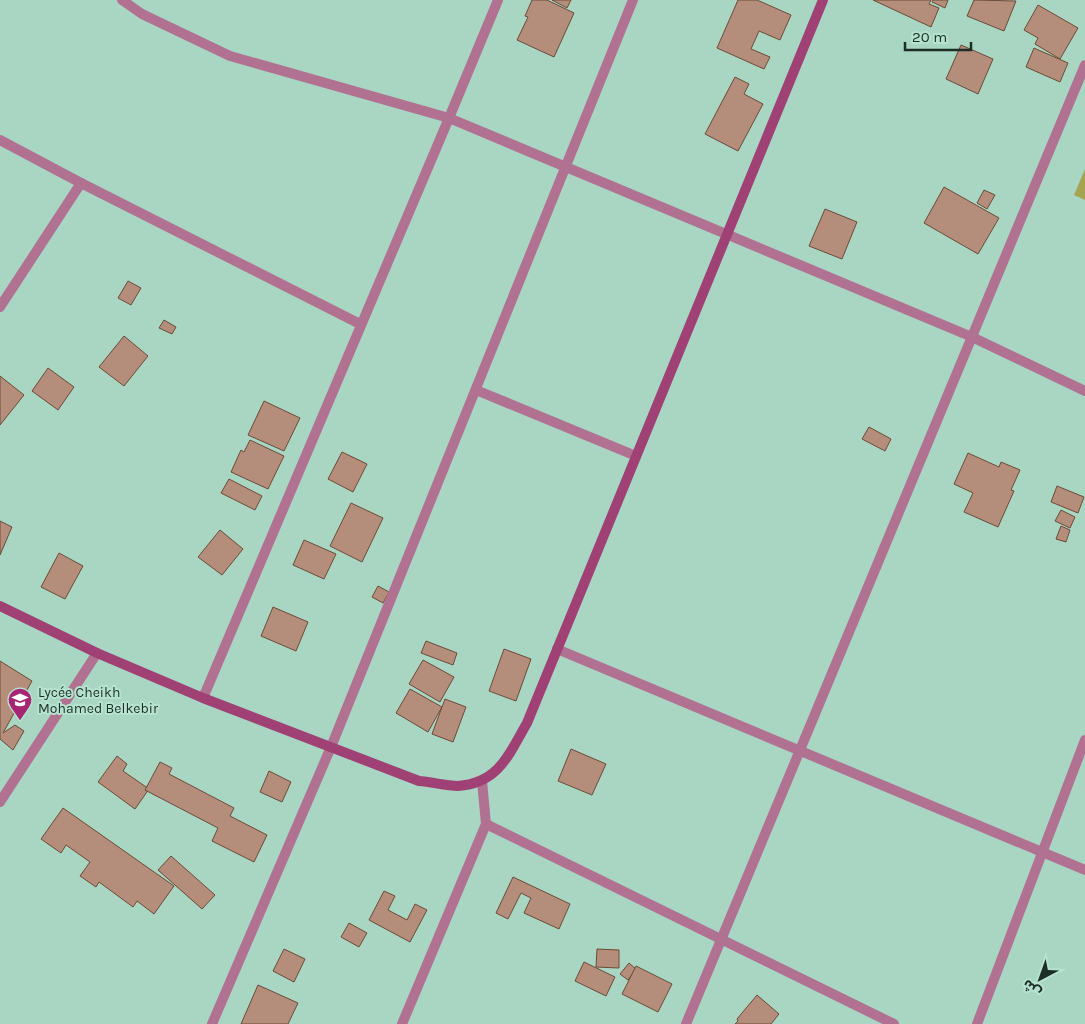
<svg xmlns="http://www.w3.org/2000/svg" width="1085" height="1024" viewBox="0 0 1085 1024" font-family="Karla,'Noto Sans Arabic',sans-serif">
  <style>
    .green { fill: #a5a451 }
    .building { fill: #b48e7a; stroke: #6c4a38 }
    .lines { fill: none; stroke-linecap: round; stroke-linejoin: round }
    .street { stroke: #b17191; stroke-width: 10 }
    .secondary { stroke: #9f4175; stroke-width: 10 }
    .labels { text-anchor: middle; dominant-baseline: central; stroke-width: 4; stroke-linejoin: round; paint-order: stroke }
    .poi-label { font-size: 14px; fill: #1c2e27; stroke: #b5e3d0; text-anchor: start }
  </style>
  <rect width="100%" height="100%" fill="#a8d6c3"/>
  <!-- green -->
  <polygon class="green" points="1085,169 1085,200 1074,195"/>
  <!-- building -->
  <g class="building">
    <polygon points="532,0 547,0 574,13 554,57 517,40 528,17 525,16"/>
    <polygon points="552,0 571,0 567,8"/>
    <polygon points="738,0 757,0 791,15 780,40 759,31 751,49 770,57 764,69 717,48"/>
    <polygon points="873,0 931,0 929,4 939,8 931,27"/>
    <polygon points="933,0 948,0 945,8 932,2"/>
    <polygon points="974,0 1016,1 1004,31 967,16"/>
    <polygon points="1038,5 1078,28 1060,59 1035,44 1038,38 1024,30"/>
    <polygon points="961,45 993,59 978,94 946,79"/>
    <polygon points="1034,48 1068,63 1060,82 1026,67"/>
    <polygon points="735,77 749,84 744,94 763,104 738,151 705,134"/>
    <polygon points="944,187 999,218 978,254 924,223"/>
    <polygon points="984,190 995,195 987,209 977,203"/>
    <polygon points="825,209 857,222 842,259 809,246"/>
    <polygon points="128,281 141,288 131,305 118,298"/>
    <polygon points="164,320 176,327 172,334 159,328"/>
    <polygon points="124,336 148,356 124,386 99,367"/>
    <polygon points="48,368 74,387 58,410 32,391"/>
    <polygon points="0,376 24,395 0,425"/>
    <polygon points="264,401 300,418 284,451 248,435"/>
    <polygon points="869,427 891,439 885,451 862,439"/>
    <polygon points="250,440 284,456 268,489 231,472 241,450 244,452"/>
    <polygon points="342,452 367,464 353,492 328,479"/>
    <polygon points="968,453 999,467 1001,462 1020,470 1011,490 1014,491 998,527 964,512 973,493 954,484"/>
    <polygon points="229,479 262,496 255,510 221,493"/>
    <polygon points="1057,486 1084,497 1078,513 1051,502"/>
    <polygon points="351,503 383,518 362,562 330,546"/>
    <polygon points="1061,510 1075,517 1070,528 1055,521"/>
    <polygon points="0,521 12,527 0,555"/>
    <polygon points="1061,526 1070,530 1066,542 1056,539"/>
    <polygon points="220,530 243,549 222,575 198,557"/>
    <polygon points="304,540 336,554 324,579 293,565"/>
    <polygon points="59,553 83,566 65,599 41,587"/>
    <polygon points="378,586 389,592 383,603 372,597"/>
    <polygon points="273,607 308,622 296,651 261,636"/>
    <polygon points="426,641 457,653 453,665 421,653"/>
    <polygon points="504,649 531,659 516,701 489,691"/>
    <polygon points="423,660 454,677 440,702 409,684"/>
    <polygon points="0,661 32,681 3,733 15,725 24,731 13,750 0,739"/>
    <polygon points="410,689 442,707 428,732 396,713"/>
    <polygon points="445,699 466,707 453,742 432,734"/>
    <polygon points="571,749 606,764 592,795 558,781"/>
    <polygon points="117,756 127,764 123,771 149,789 135,809 98,782"/>
    <polygon points="160,762 172,768 169,774 234,808 230,816 267,835 254,862 212,841 218,828 145,790"/>
    <polygon points="269,771 291,782 282,802 260,792"/>
    <polygon points="63,808 174,886 154,914 137,901 133,907 99,882 96,887 80,876 90,862 66,845 61,853 41,839"/>
    <polygon points="171,856 215,895 202,909 158,870"/>
    <polygon points="513,877 570,904 559,929 524,913 531,898 521,893 508,919 496,913"/>
    <polygon points="384,891 395,896 388,910 407,920 415,904 427,910 410,942 369,920"/>
    <polygon points="349,923 367,933 359,947 341,937"/>
    <polygon points="284,949 305,959 294,982 273,971"/>
    <polygon points="597,949 619,950 619,968 596,967"/>
    <polygon points="584,962 615,977 606,996 575,981"/>
    <polygon points="629,963 636,969 628,980 620,974"/>
    <polygon points="636,966 672,984 658,1012 622,994"/>
    <polygon points="258,985 298,1003 288,1024 241,1024"/>
    <polygon points="757,995 779,1014 771,1024 735,1024 738,1021 737,1019"/>
  </g>
  <g class="lines">
    <!-- street -->
    <g class="street">
      <polyline points="122,0 142,14 230,56 449,118 972,337 1085,391"/>
      <polyline points="0,140 81,183 360,324"/>
      <polyline points="0,307 81,183"/>
      <polyline points="476,390 636,456"/>
      <polyline points="557,649 1085,870"/>
      <polyline points="203,698 449,118 498,0"/>
      <polyline points="0,802 97,653"/>
      <polyline points="486,824 894,1024"/>
      <polyline points="212,1024 331,747 633,0"/>
      <polyline points="402,1024 486,824 482,781"/>
      <polyline points="686,1024 1085,65"/>
      <polyline points="977,1024 1085,740"/>
    </g>
    <!-- secondary -->
    <path class="secondary" d="M0,606L97,653L203,698L419,781C432,782 446,786 458,786C499,783 509,754 527,723L823,0"/>
  </g>
  <!-- icons -->
  <defs>
    <symbol id="school-pin" viewBox="-11 -11 22 30"><path d="M0 17L-7.5 6A9.5 9.5 0 1 1 7.5 6Z" fill="#a72674" stroke="#b5e3d0"/><path d="M0-5L7-2L0 1L-7-2ZM-4 1L0 2.5L4 1V4Q0 6-4 4Z" fill="#fff"/></symbol>
  </defs>
  <g fill-rule="evenodd">
    <use href="#school-pin" x="6" y="686" width="28" height="38"/>
  </g>
  <g class="labels">
    <!-- poi labels -->
    <g class="poi-label">
      <text x="38" y="692">Lycée Cheikh<tspan x="38" dy="16">Mohamed Belkebir</tspan></text>
    </g>
  </g>
  <!-- north arrow -->
  <g transform="translate(1040 979) rotate(221)" stroke="#b5e3d0" stroke-width="4" paint-order="stroke">
  <path d="M0-4L9 19L0 12L-9 19Z" fill="#1c2e27"/>
  <text y="-8" font-size="14" font-weight="bold" text-anchor="middle" fill="#1c2e27">ش</text>
  </g>
  <!-- scale -->
  <path d="M905 42v8h66v-8" fill="none" stroke="#1c2e27" stroke-width="2.5"/>
  <text x="912" y="42" font-size="15" fill="#1c2e27" stroke="#b5e3d0" stroke-width="4" paint-order="stroke">20 m</text>
</svg>
